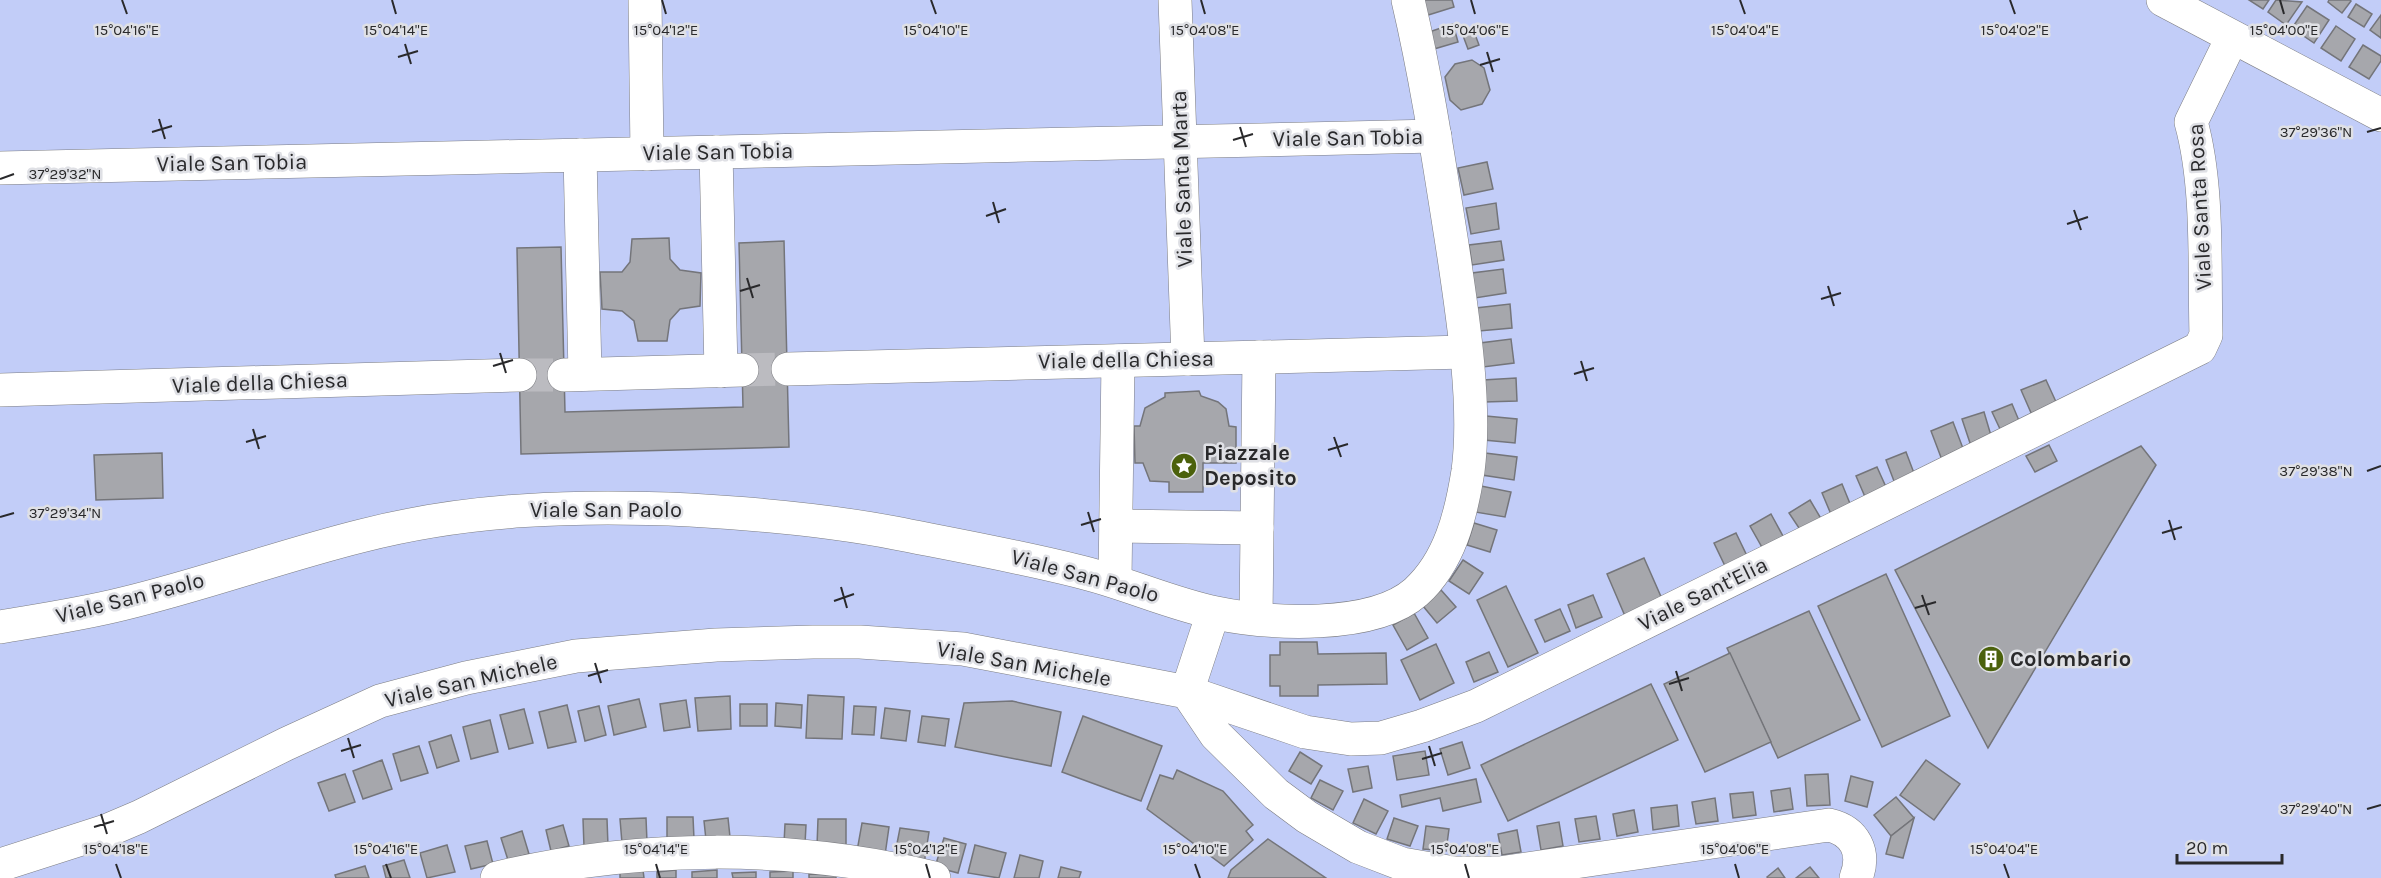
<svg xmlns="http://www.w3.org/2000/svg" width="2381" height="878" viewBox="0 0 2381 878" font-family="Karla,sans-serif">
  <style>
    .green { fill: #c2cdf8 }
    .building { fill: #a6a7ac; stroke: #74757a; stroke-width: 1.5 }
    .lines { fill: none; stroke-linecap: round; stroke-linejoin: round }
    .minor-tunnel { stroke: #bbbbc0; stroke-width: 33; stroke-dasharray: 33 16; stroke-linecap: butt }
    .minor-casing { stroke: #7c7d82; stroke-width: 34 }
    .minor { stroke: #fff; stroke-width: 33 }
    .ticks { fill: none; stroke: #29292b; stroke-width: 2 }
    .labels { text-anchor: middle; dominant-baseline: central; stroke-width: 5; stroke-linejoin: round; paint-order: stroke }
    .street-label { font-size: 22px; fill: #29292b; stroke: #dfe0e5 }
    .poi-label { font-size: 22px; font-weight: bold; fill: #29292b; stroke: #dfe0e5; text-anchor: start }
    .ticks-label { font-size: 15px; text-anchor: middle; fill: #29292b; stroke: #dfe0e5; stroke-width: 5; stroke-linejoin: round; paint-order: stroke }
  </style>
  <rect width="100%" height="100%" fill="#dfe0e5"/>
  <!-- green -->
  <rect class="green" x="0" y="0" width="2381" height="878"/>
  <!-- building -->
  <g class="building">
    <polygon points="1420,0 1452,0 1454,7 1425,16"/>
    <polygon points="2249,0 2269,0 2263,9"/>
    <polygon points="2276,0 2302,2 2286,25 2268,12"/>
    <polygon points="2329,0 2350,0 2351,1 2342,13 2328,2"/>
    <polygon points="2356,4 2372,14 2364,27 2348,17"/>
    <polygon points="2307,6 2329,20 2314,43 2292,28"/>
    <polygon points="2381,15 2381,38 2370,30"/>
    <polygon points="1453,24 1458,42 1434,49 1429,32"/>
    <polygon points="2336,26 2355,39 2341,61 2321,48"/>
    <polygon points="1473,29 1479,45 1468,49 1462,33"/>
    <polygon points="2363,45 2381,56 2381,61 2369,79 2349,67"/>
    <polygon points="1472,60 1484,68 1490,90 1482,104 1461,110 1450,100 1445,77 1455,64"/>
    <polygon points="1487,162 1493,189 1464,195 1458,168"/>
    <polygon points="1496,203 1499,229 1471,234 1466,208"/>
    <polygon points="669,238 670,259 680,270 701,273 700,306 680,309 670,320 667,341 638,341 634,321 622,311 602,309 600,272 622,272 630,262 632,239"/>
    <polygon points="784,241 789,447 521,454 517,248 561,247 565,412 743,407 739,243"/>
    <polygon points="1501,241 1504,260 1472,265 1469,245"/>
    <polygon points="1503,269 1506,293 1475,298 1472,273"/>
    <polygon points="1510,304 1512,328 1479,331 1476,308"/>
    <polygon points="1511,339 1514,363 1483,367 1480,343"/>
    <polygon points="1516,378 1517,401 1484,402 1483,380"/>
    <polygon points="2046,380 2057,404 2032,415 2021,390"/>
    <polygon points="1199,391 1201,396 1218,402 1226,409 1229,426 1236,427 1236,463 1203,463 1203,492 1169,492 1169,482 1150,481 1143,463 1135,463 1134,426 1140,426 1145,408 1165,397 1165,393"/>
    <polygon points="2012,404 2020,423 2001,431 1992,412"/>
    <polygon points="1984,412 1992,439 1971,446 1962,419"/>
    <polygon points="1486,416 1517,419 1515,443 1484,440"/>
    <polygon points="1953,422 1964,451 1942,460 1931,431"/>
    <polygon points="2049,445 2057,461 2035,472 2026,456"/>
    <polygon points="2141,446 2156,465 1988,748 1895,570"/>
    <polygon points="1906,452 1917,481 1897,489 1886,460"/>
    <polygon points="162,453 163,498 96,500 94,455"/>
    <polygon points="1485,453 1517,457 1514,480 1482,475"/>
    <polygon points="1877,467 1890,496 1869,506 1856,476"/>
    <polygon points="1842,484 1853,511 1833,519 1822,493"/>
    <polygon points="1481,486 1511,492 1505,517 1475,512"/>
    <polygon points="1810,500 1823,522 1803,534 1789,513"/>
    <polygon points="1771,514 1784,538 1763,549 1750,526"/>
    <polygon points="1474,523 1497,530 1490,552 1467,545"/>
    <polygon points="1736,533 1748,558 1726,568 1714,543"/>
    <polygon points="1644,558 1662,599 1625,616 1607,574"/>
    <polygon points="1463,560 1483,573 1469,594 1449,581"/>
    <polygon points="1886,574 1950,716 1882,747 1818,606"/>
    <polygon points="1506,586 1538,653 1508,667 1477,600"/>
    <polygon points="1441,590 1456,607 1437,623 1423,606"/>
    <polygon points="1593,595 1602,617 1576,628 1568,605"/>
    <polygon points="1560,609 1570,631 1545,642 1535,620"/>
    <polygon points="1809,611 1860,720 1778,758 1727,648"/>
    <polygon points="1414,613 1428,638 1407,650 1393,625"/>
    <polygon points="1280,642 1317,642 1318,654 1386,653 1387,684 1318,685 1318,696 1280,696 1280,686 1270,686 1270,655 1280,655"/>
    <polygon points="1436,644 1454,683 1420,700 1401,660"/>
    <polygon points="1489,652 1498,672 1474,682 1466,662"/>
    <polygon points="1730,653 1771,742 1705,772 1664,684"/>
    <polygon points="1651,684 1678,740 1508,821 1481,765"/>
    <polygon points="808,695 844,697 842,739 806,738"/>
    <polygon points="730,696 731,729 698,731 695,698"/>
    <polygon points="639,699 646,727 614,735 608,706"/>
    <polygon points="686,700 690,727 664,731 660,704"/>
    <polygon points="1012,701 1061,712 1051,766 955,747 964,703"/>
    <polygon points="776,703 802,705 801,728 775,726"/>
    <rect x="740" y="704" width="27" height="22"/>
    <polygon points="567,705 576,742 548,748 539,712"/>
    <polygon points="599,706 606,735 585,741 578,711"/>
    <polygon points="854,706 876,707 874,735 852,734"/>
    <polygon points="885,708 910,711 906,741 881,738"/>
    <polygon points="524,709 533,743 509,749 500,715"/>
    <polygon points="922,716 949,719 945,746 918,742"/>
    <polygon points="1083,716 1162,746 1141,801 1062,772"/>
    <polygon points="490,720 498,752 471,759 463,727"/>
    <polygon points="451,735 459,761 437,768 429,742"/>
    <polygon points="1462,742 1470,768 1448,775 1440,749"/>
    <polygon points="419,746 428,773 401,781 393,754"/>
    <polygon points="1425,751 1429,775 1397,780 1393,756"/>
    <polygon points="1300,752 1322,766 1311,784 1289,771"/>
    <polygon points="382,760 392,789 363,799 353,771"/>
    <polygon points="1926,760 1960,784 1934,820 1900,795"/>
    <polygon points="1368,766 1372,788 1353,792 1348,769"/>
    <polygon points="1177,770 1223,791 1253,825 1246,831 1253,840 1224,866 1147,809 1160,775 1173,779"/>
    <polygon points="345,774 355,802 329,811 318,783"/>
    <polygon points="1828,774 1830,805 1807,806 1805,775"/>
    <polygon points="1851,776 1873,782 1867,807 1845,801"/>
    <polygon points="1476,779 1481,802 1443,811 1440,798 1402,807 1400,795"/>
    <polygon points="1320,780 1343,791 1333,810 1311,798"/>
    <polygon points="1790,788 1793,809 1774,812 1771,791"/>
    <polygon points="1753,792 1756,815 1733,818 1730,794"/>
    <polygon points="1896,797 1914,818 1891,836 1874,815"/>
    <polygon points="1715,798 1718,821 1696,824 1692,802"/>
    <polygon points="1364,799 1388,811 1376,834 1353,823"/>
    <polygon points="1677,805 1679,826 1653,830 1651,808"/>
    <polygon points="1634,810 1638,832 1617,836 1613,814"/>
    <polygon points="1596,816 1600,839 1579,842 1575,819"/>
    <polygon points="667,817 693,817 694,839 667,840"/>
    <polygon points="646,818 647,842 622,843 620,819"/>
    <polygon points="728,818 730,837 706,840 704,821"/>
    <polygon points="1394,818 1418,826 1410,846 1387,839"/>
    <polygon points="1914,818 1903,858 1886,854 1891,836"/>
    <polygon points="583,819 607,819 608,846 584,847"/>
    <polygon points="818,819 846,819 846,847 817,846"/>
    <polygon points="1559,822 1563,846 1541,850 1537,826"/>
    <polygon points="862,823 889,827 885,855 857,851"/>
    <polygon points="785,824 806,825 805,844 784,843"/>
    <polygon points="563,825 569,846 551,851 546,830"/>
    <polygon points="1426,826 1449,829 1446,851 1423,849"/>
    <polygon points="900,828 929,832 924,864 894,859"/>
    <polygon points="1517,830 1521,852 1502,855 1498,834"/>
    <polygon points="522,831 529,854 508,860 501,838"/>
    <polygon points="944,838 966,844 958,873 935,867"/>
    <polygon points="1268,839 1326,878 1228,878 1231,870"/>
    <polygon points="487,841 493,864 471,869 465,846"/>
    <polygon points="447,845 455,872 427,878 420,853"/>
    <polygon points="975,845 1006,853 999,878 968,873"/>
    <polygon points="1020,855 1043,861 1039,878 1014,878"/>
    <polygon points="404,860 410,878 386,878 383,866"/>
    <polygon points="365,866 369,878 336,878 335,875"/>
    <polygon points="1061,867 1081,872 1079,878 1058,878"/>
    <polygon points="1810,867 1819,878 1796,878"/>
    <polygon points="1778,868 1785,878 1768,878 1767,877"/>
    <polygon points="643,870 644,878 620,878 620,871"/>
    <polygon points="676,870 676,878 657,878 657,872"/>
    <polygon points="717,870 717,878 692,878 692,872"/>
    <polygon points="793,871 793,878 770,878 770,872"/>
    <polygon points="756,872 756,878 733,878 732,873"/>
    <polygon points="809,874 836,875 836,878 809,878"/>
  </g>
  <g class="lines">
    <!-- minor-tunnel -->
    <g class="minor-tunnel">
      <polyline points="742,370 788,369"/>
      <polyline points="520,375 564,375"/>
    </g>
    <defs>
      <g id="minor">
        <polyline points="645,0 647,154"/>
        <polyline points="1175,0 1188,359"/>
        <polyline points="2163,0 2381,115"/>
        <polyline points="716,152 721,371"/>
        <polyline points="580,155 585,374"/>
        <polyline points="0,168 1435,136"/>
        <polyline points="788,369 1465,352"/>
        <polyline points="564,375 742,370"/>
        <polyline points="0,390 520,375"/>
        <polyline points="1116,526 1257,528"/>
        <polyline points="1115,580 1118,361"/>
        <path d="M1213,613L1187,692L1216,735L1276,794L1307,817L1358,847L1402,864L1454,873H1499L1829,825C1855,831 1866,852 1856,878"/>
        <polyline points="1256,618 1259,357"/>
        <path d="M0,627C41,620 82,614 122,604C202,585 281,556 361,536C469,508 579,505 690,510C759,514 827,520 895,533C956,545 1017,556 1077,571C1124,582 1171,604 1216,613C1269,624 1373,630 1416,592C1450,561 1461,515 1468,471C1477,404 1462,311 1452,244C1439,162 1427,81 1408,0"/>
        <path d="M0,865L106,831L139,817L286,744L380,701L466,678L576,656L716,645L813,642H860L963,649L1187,692L1305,732L1351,739L1381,738L1422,726L1476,706L2200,348L2206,335C2204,267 2209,187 2191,122L2232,38"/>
        <path d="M497,878C636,844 794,843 934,878"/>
      </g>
    </defs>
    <!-- minor casing -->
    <use href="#minor" class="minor-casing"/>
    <!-- minor -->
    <use href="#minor" class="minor"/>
  </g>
  <!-- ticks -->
  <path class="ticks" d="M122,0L127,14M392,0L396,14M662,0L666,14M931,0L936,14M1201,0L1205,14M1471,0L1475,14M1740,0L1745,14M2010,0L2015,14M2280,0L2284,14M405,44L411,64M1487,52L1493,72M398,57L418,51M1480,65L1500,59M159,119L165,139M1240,127L1246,147M152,132L172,126M2367,132L2381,128M1233,140L1253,134M0,179L14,174M993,202L999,223M2074,210L2081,230M986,216L1006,209M2067,224L2088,217M747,278L753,298M1828,286L1834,306M740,291L760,285M1821,299L1841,293M500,353L506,373M1581,361L1587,381M493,366L513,360M1574,374L1594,368M253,429L259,449M1334,437L1341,457M246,442L266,436M1328,450L1348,444M2367,471L2381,466M1088,512L1094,532M0,517L14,513M2169,520L2175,540M1081,525L1101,519M2162,533L2182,527M841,587L847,608M1922,595L1929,615M834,601L854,594M1915,608L1936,602M595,663L601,683M1676,671L1682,691M588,676L608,670M1669,684L1689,678M348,738L354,758M1429,746L1435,766M341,751L361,745M1422,759L1442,753M2367,809L2381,805M101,814L107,834M94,827L114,821M116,864L121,878M386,864L391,878M656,864L660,878M926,864L930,878M1195,864L1200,878M1465,864L1469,878M1735,864L1739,878M2004,864L2009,878"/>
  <!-- icons -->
  <defs>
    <symbol id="sight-disc" viewBox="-11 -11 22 22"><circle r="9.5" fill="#4b610c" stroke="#dfe0e5"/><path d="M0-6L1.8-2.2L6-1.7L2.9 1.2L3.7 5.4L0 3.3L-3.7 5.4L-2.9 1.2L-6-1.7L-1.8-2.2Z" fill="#fff"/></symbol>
    <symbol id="building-disc" viewBox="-11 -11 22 22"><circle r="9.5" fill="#4b610c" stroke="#dfe0e5"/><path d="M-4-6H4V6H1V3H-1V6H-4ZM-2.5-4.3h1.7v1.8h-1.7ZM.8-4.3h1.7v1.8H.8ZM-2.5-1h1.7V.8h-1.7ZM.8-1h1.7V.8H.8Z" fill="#fff"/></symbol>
  </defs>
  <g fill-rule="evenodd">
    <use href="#sight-disc" x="1169" y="451" width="30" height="30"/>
    <use href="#building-disc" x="1976" y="644" width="30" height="30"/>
  </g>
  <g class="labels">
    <!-- street labels -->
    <g class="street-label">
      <text transform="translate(1348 138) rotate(-1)">Viale San Tobia</text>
      <text transform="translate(718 152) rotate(-1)">Viale San Tobia</text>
      <text transform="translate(232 163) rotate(-1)">Viale San Tobia</text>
      <text transform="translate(1182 179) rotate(-92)">Viale Santa Marta</text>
      <text transform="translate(2200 207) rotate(-93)">Viale Santa Rosa</text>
      <text transform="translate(1126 360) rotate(-1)">Viale della Chiesa</text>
      <text transform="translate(260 383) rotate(-2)">Viale della Chiesa</text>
      <text x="606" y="510">Viale San Paolo</text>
      <text transform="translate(1085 576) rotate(15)">Viale San Paolo</text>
      <text transform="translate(1703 594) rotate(-26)">Viale Sant'Elia</text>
      <text transform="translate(130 598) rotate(-14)">Viale San Paolo</text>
      <text transform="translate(1024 664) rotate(10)">Viale San Michele</text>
      <text transform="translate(471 681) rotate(-13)">Viale San Michele</text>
    </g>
    <!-- poi labels -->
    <g class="poi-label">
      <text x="1204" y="453">Piazzale<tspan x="1204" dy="25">Deposito</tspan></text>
      <text x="2010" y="659">Colombario</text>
    </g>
  </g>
  <g class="ticks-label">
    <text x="127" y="35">15°04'16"E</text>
    <text x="396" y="35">15°04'14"E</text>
    <text x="666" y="35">15°04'12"E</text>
    <text x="936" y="35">15°04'10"E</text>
    <text x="1205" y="35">15°04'08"E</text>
    <text x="1475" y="35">15°04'06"E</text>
    <text x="1745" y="35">15°04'04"E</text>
    <text x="2015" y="35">15°04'02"E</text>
    <text x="2284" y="35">15°04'00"E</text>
    <text x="2316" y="137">37°29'36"N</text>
    <text x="65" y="179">37°29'32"N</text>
    <text x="2316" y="476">37°29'38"N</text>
    <text x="65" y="518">37°29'34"N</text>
    <text x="2316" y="814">37°29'40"N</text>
    <text x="116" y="854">15°04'18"E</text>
    <text x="386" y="854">15°04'16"E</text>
    <text x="656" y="854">15°04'14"E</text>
    <text x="926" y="854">15°04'12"E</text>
    <text x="1195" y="854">15°04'10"E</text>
    <text x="1465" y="854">15°04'08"E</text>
    <text x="1735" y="854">15°04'06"E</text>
    <text x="2004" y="854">15°04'04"E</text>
  </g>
  <!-- scale -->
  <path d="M2177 854v9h105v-9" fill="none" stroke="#29292b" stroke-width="3"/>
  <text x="2186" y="854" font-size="18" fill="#29292b" stroke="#dfe0e5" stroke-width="4.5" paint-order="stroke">20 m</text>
</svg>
